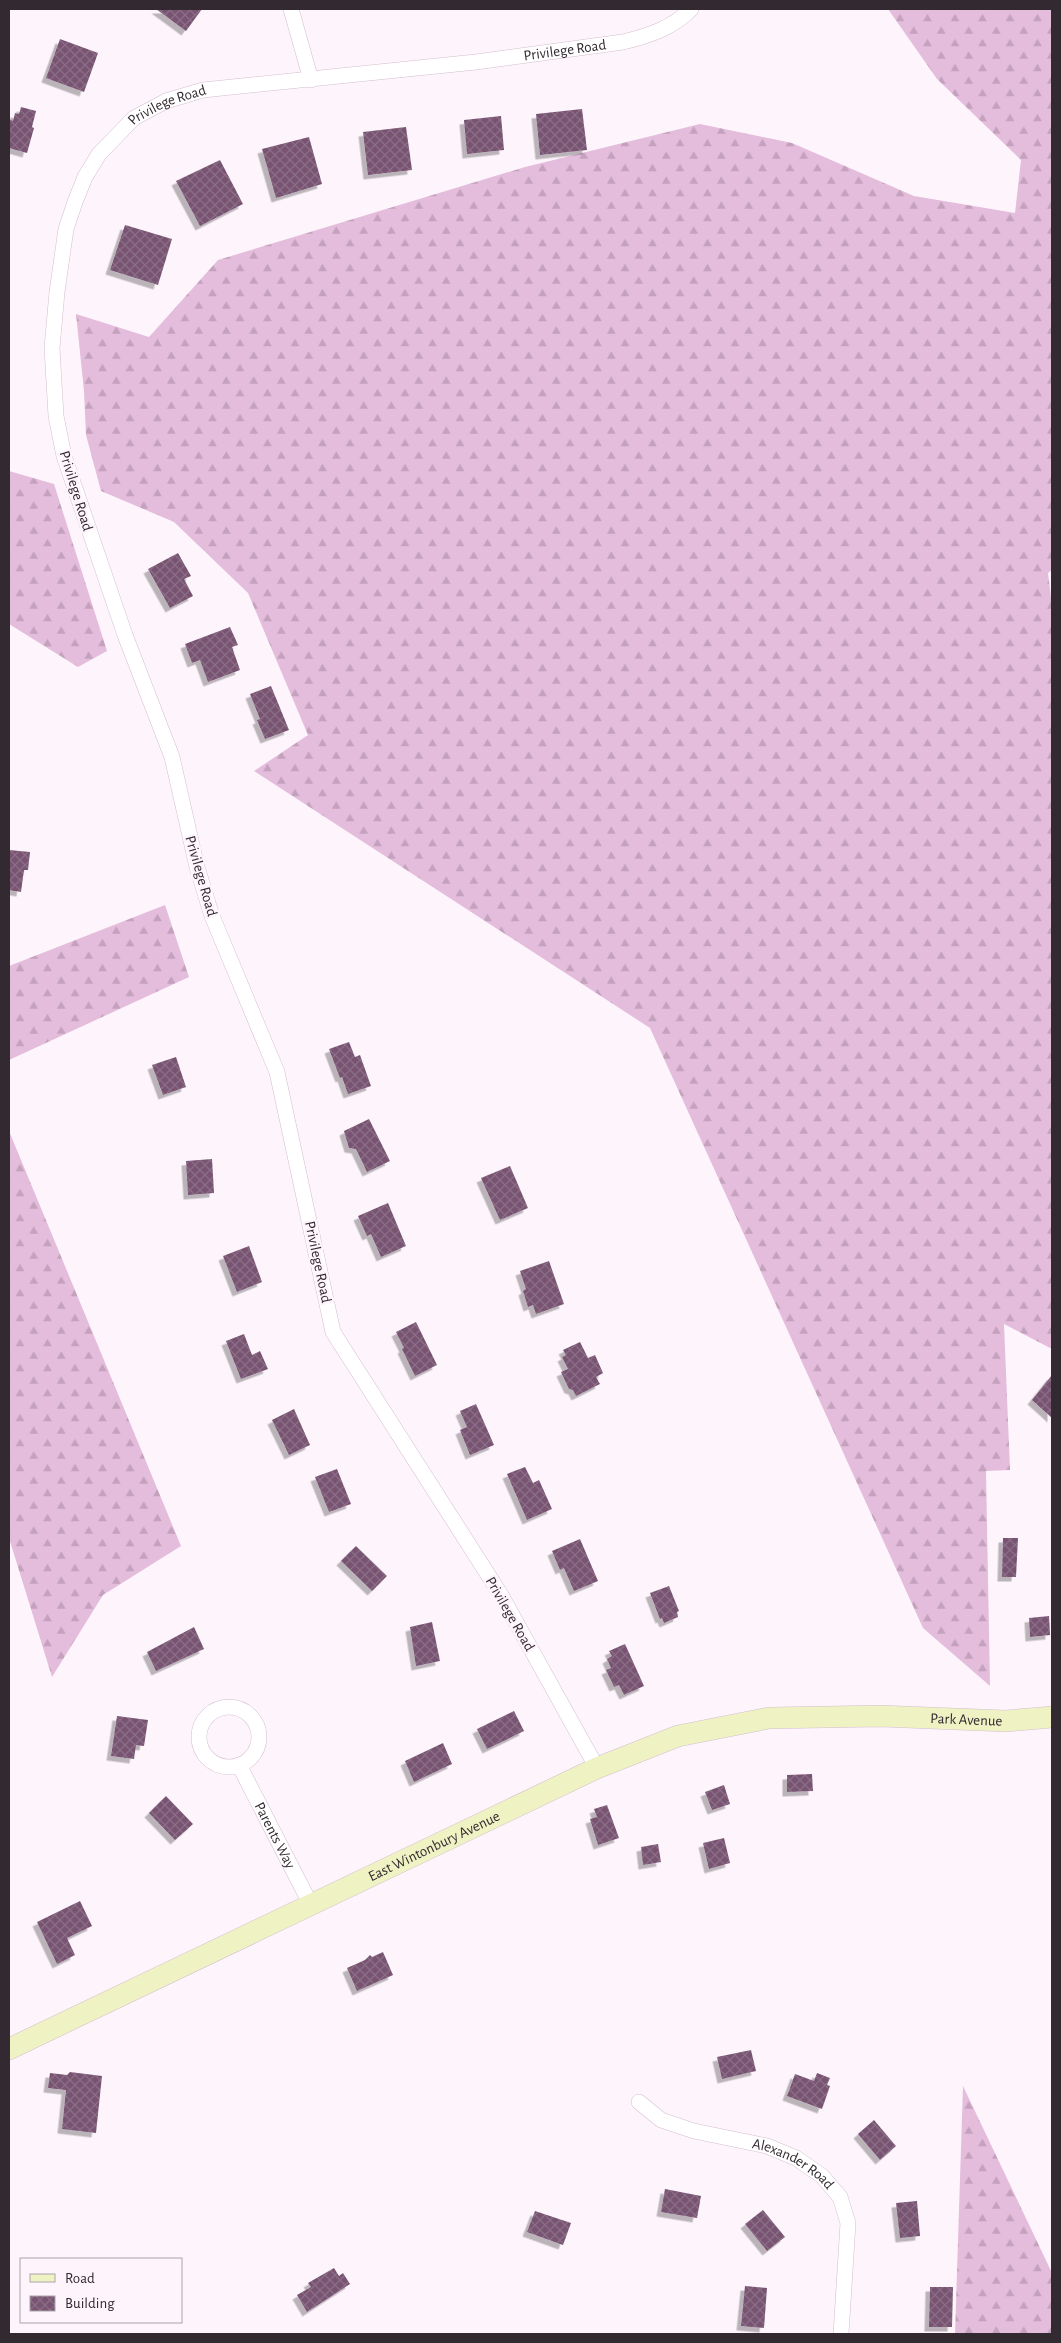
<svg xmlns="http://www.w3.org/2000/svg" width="1061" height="2343" viewBox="0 0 1061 2343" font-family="'Alegreya Sans',sans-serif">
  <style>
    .forest { fill: url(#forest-firs) }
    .building { fill: url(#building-cross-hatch); filter: url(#shadow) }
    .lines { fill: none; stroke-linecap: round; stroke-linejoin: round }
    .street-casing { stroke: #d3becf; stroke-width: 16 }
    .secondary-casing { stroke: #d3becf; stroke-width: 22 }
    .street { stroke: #fff; stroke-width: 15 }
    .secondary { stroke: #eff2c3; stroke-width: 21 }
    .labels { text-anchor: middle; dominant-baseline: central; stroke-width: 5; stroke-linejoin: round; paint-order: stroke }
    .street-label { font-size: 15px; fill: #322a30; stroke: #fef5fc }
  </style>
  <defs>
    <pattern id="forest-firs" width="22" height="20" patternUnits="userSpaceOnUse" patternTransform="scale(1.25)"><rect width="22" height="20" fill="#e4bcdc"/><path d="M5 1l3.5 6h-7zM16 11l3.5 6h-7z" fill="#c4a2bd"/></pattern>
    <pattern id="building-cross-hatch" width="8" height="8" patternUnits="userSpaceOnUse" patternTransform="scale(1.25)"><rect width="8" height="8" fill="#785372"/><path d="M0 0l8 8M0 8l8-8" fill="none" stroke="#8a6e86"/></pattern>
    <filter id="shadow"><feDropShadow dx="-4.5" dy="4.5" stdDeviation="0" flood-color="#0004"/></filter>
  </defs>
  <rect width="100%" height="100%" fill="#fef5fc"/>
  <!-- forest -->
  <g class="forest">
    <polygon points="888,9 1052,9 1052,570 1048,573 1052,605 1052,1349 1004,1324 1010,1470 986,1471 990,1686 923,1628 650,1028 254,771 308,735 248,593 174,522 101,491 86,435 84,391 76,314 149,337 218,260 525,167 700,124 792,143 914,196 1015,213 1021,160 937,79"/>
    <polygon points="9,471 54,484 107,651 78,667 9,624"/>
    <polygon points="165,905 189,977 9,1060 9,966"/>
    <polygon points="9,1131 181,1546 103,1595 52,1677 9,1538"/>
    <polygon points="963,2086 1052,2273 1052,2334 955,2334"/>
  </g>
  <!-- building -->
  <g class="building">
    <polygon points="156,9 202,9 186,31"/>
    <polygon points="60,39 98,53 84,92 46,78"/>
    <polygon points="21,107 36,111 32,127 34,128 27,153 9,148 9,119 13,121 15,113 19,114"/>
    <polygon points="582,109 587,150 540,155 536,114"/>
    <polygon points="501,116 504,150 467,154 464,120"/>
    <polygon points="406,127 412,170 368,175 363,132"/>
    <polygon points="309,137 322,184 276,198 262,149"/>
    <polygon points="220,160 243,204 200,226 176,181"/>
    <polygon points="125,225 172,239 158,285 110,270"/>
    <polygon points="178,553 191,576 184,579 193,596 170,608 148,569"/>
    <polygon points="230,627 238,645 232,647 240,670 208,682 200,660 192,663 185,644"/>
    <polygon points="271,686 289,730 265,739 257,720 260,719 250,694"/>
    <polygon points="9,850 30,852 28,870 24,870 21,892 9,890"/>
    <polygon points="349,1042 355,1057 360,1055 371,1086 348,1094 342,1077 340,1078 329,1049"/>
    <polygon points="176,1057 186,1087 163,1095 152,1065"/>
    <polygon points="369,1119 390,1161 367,1172 356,1149 349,1148 344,1131"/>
    <polygon points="212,1159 214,1193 188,1195 186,1161"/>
    <polygon points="510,1166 528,1208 500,1220 481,1178"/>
    <polygon points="388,1203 406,1246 381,1257 371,1234 367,1236 358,1216"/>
    <polygon points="249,1246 262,1282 237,1292 223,1256"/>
    <polygon points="549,1261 564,1304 536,1314 533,1305 528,1307 523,1291 526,1289 520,1271"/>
    <polygon points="416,1322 437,1365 415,1376 402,1349 404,1348 396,1332"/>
    <polygon points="244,1334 252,1355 260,1351 268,1369 241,1379 226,1341"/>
    <polygon points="580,1342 588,1358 595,1355 603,1373 596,1377 600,1384 576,1396 573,1390 569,1389 561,1372 568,1369 562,1357 566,1355 563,1350"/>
    <polygon points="1052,1375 1052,1418 1032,1400"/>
    <polygon points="476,1404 494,1445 470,1455 460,1430 467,1427 460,1411"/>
    <polygon points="294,1409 310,1445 289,1455 272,1420"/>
    <polygon points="525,1467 533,1483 539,1480 552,1509 527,1520 507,1474"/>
    <polygon points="337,1469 351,1504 329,1512 315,1477"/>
    <polygon points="1003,1538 1018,1538 1016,1577 1002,1577"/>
    <polygon points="580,1539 598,1581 574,1591 564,1568 560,1570 552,1551"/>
    <polygon points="356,1546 387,1576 372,1591 341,1561"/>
    <polygon points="669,1586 679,1611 677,1612 678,1617 664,1623 662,1618 660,1619 650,1593"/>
    <polygon points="1049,1616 1050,1635 1030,1637 1029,1618"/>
    <polygon points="432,1622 440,1661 416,1666 410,1627"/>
    <polygon points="194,1627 204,1649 156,1671 147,1652"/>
    <polygon points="625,1644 644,1686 624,1695 619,1685 614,1687 606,1670 611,1668 607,1659 612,1656 609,1651"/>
    <polygon points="514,1711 524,1731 487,1749 477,1729"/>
    <polygon points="117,1716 148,1720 144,1746 136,1745 134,1759 111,1756"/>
    <polygon points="443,1743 452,1764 414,1782 405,1761"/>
    <polygon points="812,1774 813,1791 787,1792 787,1775"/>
    <polygon points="724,1785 730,1804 712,1810 705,1792"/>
    <polygon points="166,1796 193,1824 175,1840 149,1813"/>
    <polygon points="607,1805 619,1838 598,1845 590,1819 597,1817 594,1809"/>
    <polygon points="724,1838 730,1863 709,1869 703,1843"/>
    <polygon points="658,1844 661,1862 643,1865 641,1847"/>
    <polygon points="80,1901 92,1926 67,1938 75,1955 57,1964 37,1922"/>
    <polygon points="383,1952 393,1975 357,1991 347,1968 365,1960 370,1955 372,1957"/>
    <polygon points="751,2050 756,2071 722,2079 717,2057"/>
    <polygon points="70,2072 102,2076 96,2133 62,2129 66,2090 48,2088 50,2073 67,2075"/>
    <polygon points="817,2073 830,2078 827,2085 830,2086 822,2109 787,2096 795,2074 814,2081"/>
    <polygon points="874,2120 896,2146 880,2160 858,2134"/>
    <polygon points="665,2189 701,2196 697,2218 661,2212"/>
    <polygon points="917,2201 920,2236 900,2238 896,2203"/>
    <polygon points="763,2210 785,2237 767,2251 745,2224"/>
    <polygon points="535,2211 571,2223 563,2245 527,2232"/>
    <polygon points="334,2268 339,2276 343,2273 350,2284 307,2312 297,2295 311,2287 308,2283"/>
    <polygon points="745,2286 767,2288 764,2328 741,2326"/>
    <polygon points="930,2287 953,2287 952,2327 929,2327"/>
  </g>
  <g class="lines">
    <defs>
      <g id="street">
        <polyline points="291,9 311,80"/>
        <circle cx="229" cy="1737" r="30"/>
        <path id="s1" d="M239,1765L311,1905"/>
        <path id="s2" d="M597,1768L501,1595L333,1332L277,1072L212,916L197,867L172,757L125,635L64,456L56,416L52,348L57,292L66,229L75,202L85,177L99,154L134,118L166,101L203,90L476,62L623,42C648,36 673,28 691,9"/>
        <path id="s3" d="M639,2102L661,2120L694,2131L767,2146L796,2158L822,2176L840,2197L848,2223L841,2334"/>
      </g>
      <g id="secondary">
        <path id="s4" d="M9,2049L597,1768L678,1736L769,1718L880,1716L1006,1721L1052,1717"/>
      </g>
    </defs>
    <!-- street casing -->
    <use href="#street" class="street-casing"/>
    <!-- secondary casing -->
    <use href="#secondary" class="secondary-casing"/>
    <!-- street -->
    <use href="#street" class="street"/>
    <!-- secondary -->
    <use href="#secondary" class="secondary"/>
  </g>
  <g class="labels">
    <!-- street labels -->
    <g class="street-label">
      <text stroke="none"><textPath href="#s2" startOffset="2229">Privilege Road</textPath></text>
      <text stroke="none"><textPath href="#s2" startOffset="1826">Privilege Road</textPath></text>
      <text transform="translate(76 491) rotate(73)">Privilege Road</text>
      <text transform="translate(201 876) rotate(74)">Privilege Road</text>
      <text transform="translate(318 1262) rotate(78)">Privilege Road</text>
      <text transform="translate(510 1614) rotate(60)">Privilege Road</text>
      <text stroke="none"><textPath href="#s4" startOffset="1029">Park Avenue</textPath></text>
      <text stroke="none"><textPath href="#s1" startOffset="79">Parents Way</textPath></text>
      <text stroke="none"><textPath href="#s4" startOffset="471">East Wintonbury Avenue</textPath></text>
      <text stroke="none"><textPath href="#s3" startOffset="169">Alexander Road</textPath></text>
    </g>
  </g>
  <!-- border -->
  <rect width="1061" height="2343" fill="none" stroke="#322a30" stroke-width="20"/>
  <!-- legend -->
  <rect x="20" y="2258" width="162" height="65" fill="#fef5fc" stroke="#aca4aa"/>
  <rect x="30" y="2274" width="25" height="8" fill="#eff2c3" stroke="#aca4aa"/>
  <text x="65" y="2283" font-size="15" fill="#322a30">Road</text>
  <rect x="30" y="2296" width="25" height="15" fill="url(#building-cross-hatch)" stroke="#aca4aa"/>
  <text x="65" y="2308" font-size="15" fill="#322a30">Building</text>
</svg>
